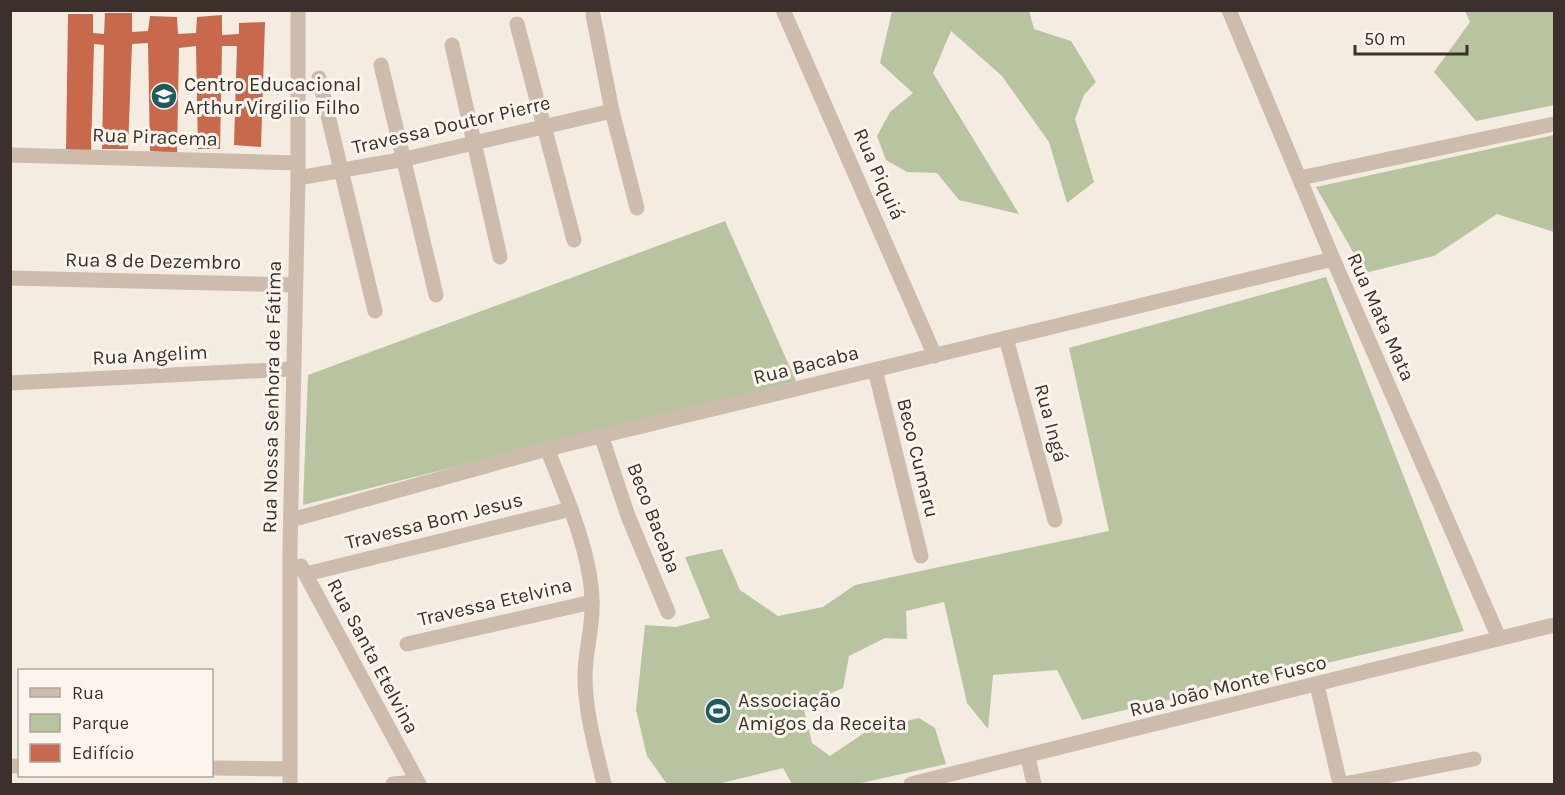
<svg xmlns="http://www.w3.org/2000/svg" width="1565" height="795" viewBox="0 0 1565 795" font-family="Karla,sans-serif">
  <style>
    .green { fill: #b8c4a0 }
    .building { fill: #c8694b }
    .lines { fill: none; stroke-linecap: round; stroke-linejoin: round }
    .minor { stroke: #cdbbac; stroke-width: 15 }
    .labels { text-anchor: middle; dominant-baseline: central; stroke-width: 6; stroke-linejoin: round; paint-order: stroke }
    .poi-label { font-size: 20px; fill: #3b302b; stroke: #fbf5ee; text-anchor: start }
    .street-label { font-size: 20px; fill: #3b302b; stroke: #fbf5ee }
  </style>
  <rect width="100%" height="100%" fill="#f4ebe1"/>
  <!-- green -->
  <g class="green">
    <polygon points="892,11 1029,11 1034,29 1071,41 1096,82 1084,95 1075,119 1094,182 1067,203 1049,142 1002,76 951,31 933,73 1019,214 959,200 937,173 907,172 886,160 877,136 890,112 913,93 880,63"/>
    <polygon points="1465,11 1554,11 1554,105 1476,121 1434,72 1470,22"/>
    <polygon points="1554,135 1554,232 1497,214 1434,256 1365,273 1316,187"/>
    <polygon points="725,221 796,381 303,505 308,375"/>
    <polygon points="1326,277 1464,631 1082,720 1057,670 993,675 988,729 967,703 944,602 906,611 907,639 885,638 849,656 843,688 803,706 812,743 830,756 867,731 919,718 935,728 946,764 857,784 792,784 783,768 718,784 667,784 647,756 636,710 645,625 676,627 710,618 685,557 722,549 740,590 778,616 823,607 855,585 1109,531 1069,348"/>
  </g>
  <!-- building -->
  <polygon class="building" points="105,13 132,13 132,32 148,31 150,16 177,17 178,34 196,33 197,17 222,15 222,35 239,34 239,23 265,22 261,147 234,145 237,46 222,46 220,149 198,149 196,46 179,48 177,153 150,151 148,43 132,44 128,149 102,149 104,45 94,44 91,152 66,152 68,14 93,14 93,33 104,34"/>
  <g class="lines">
    <!-- minor -->
    <g class="minor">
      <polyline points="783,10 935,356"/>
      <polyline points="1229,10 1333,259 1499,638"/>
      <polyline points="593,15 612,111 637,208"/>
      <polyline points="517,24 574,240"/>
      <polyline points="452,45 500,257"/>
      <polyline points="381,65 436,295"/>
      <polyline points="319,78 375,311"/>
      <polyline points="10,155 298,163"/>
      <polyline points="298,178 405,159 612,111"/>
      <polyline points="1300,178 1554,124"/>
      <polyline points="10,278 295,285"/>
      <polyline points="1006,338 1055,520"/>
      <polyline points="875,370 921,556"/>
      <polyline points="10,383 292,369"/>
      <polyline points="602,438 628,516 668,612"/>
      <path d="M547,449C565,493 592,555 592,603C593,628 585,651 585,676C585,712 596,750 604,784"/>
      <polyline points="291,520 547,449 1333,259"/>
      <polyline points="301,566 419,784"/>
      <polyline points="306,574 571,509"/>
      <polyline points="407,644 592,602"/>
      <polyline points="1317,685 1340,784"/>
      <polyline points="1028,757 1034,784"/>
      <polyline points="10,766 20,766"/>
      <polyline points="212,768 290,769"/>
      <polyline points="290,784 290,548 298,178 298,10"/>
      <polyline points="393,784 417,782"/>
      <polyline points="911,784 1554,625"/>
      <polyline points="1344,784 1474,759"/>
    </g>
  </g>
  <!-- icons -->
  <defs>
    <symbol id="school-disc" viewBox="-11 -11 22 22"><circle r="9.5" fill="#1f5a5e" stroke="#fbf5ee"/><path d="M0-5L7-2L0 1L-7-2ZM-4 1L0 2.5L4 1V4Q0 6-4 4Z" fill="#fff"/></symbol>
    <symbol id="stadium-disc" viewBox="-11 -11 22 22"><circle r="9.5" fill="#1f5a5e" stroke="#fbf5ee"/><path d="M0-5a6.5 5 0 1 0 0 10a6.5 5 0 1 0 0-10ZM-3.5-1.8h7v3.6h-7Z" fill="#fff"/></symbol>
  </defs>
  <g fill-rule="evenodd">
    <use href="#school-disc" x="149" y="81" width="30" height="30"/>
    <use href="#stadium-disc" x="703" y="696" width="30" height="30"/>
  </g>
  <g class="labels">
    <!-- poi labels -->
    <g class="poi-label">
      <text x="184" y="84">Centro Educacional<tspan x="184" dy="23">Arthur Virgilio Filho</tspan></text>
      <text x="738" y="700">Associação<tspan x="738" dy="23">Amigos da Receita</tspan></text>
    </g>
    <!-- street labels -->
    <g class="street-label">
      <text transform="translate(451 125) rotate(-13)">Travessa Doutor Pierre</text>
      <text transform="translate(155 137) rotate(2)">Rua Piracema</text>
      <text transform="translate(879 174) rotate(66)">Rua Piquiá</text>
      <text transform="translate(153 261) rotate(1)">Rua 8 de Dezembro</text>
      <text transform="translate(1381 317) rotate(66)">Rua Mata Mata</text>
      <text transform="translate(150 355) rotate(-3)">Rua Angelim</text>
      <text transform="translate(806 365) rotate(-14)">Rua Bacaba</text>
      <text transform="translate(272 397) rotate(-89)">Rua Nossa Senhora de Fátima</text>
      <text transform="translate(1051 423) rotate(75)">Rua Ingá</text>
      <text transform="translate(918 458) rotate(76)">Beco Cumaru</text>
      <text transform="translate(654 518) rotate(69)">Beco Bacaba</text>
      <text transform="translate(434 521) rotate(-14)">Travessa Bom Jesus</text>
      <text transform="translate(495 602) rotate(-13)">Travessa Etelvina</text>
      <text transform="translate(373 656) rotate(62)">Rua Santa Etelvina</text>
      <text transform="translate(1228 686) rotate(-14)">Rua João Monte Fusco</text>
    </g>
  </g>
  <!-- border -->
  <rect width="1565" height="795" fill="none" stroke="#3b302b" stroke-width="24"/>
  <!-- legend -->
  <rect x="18" y="669" width="195" height="108" fill="#fbf5ee" stroke="#aea6a0" stroke-width="1.5"/>
  <rect x="30" y="688" width="30" height="9" fill="#cdbbac" stroke="#aea6a0" stroke-width="1.5"/>
  <text x="72" y="699" font-size="18" fill="#3b302b">Rua</text>
  <rect x="30" y="714" width="30" height="18" fill="#b8c4a0" stroke="#aea6a0" stroke-width="1.5"/>
  <text x="72" y="729" font-size="18" fill="#3b302b">Parque</text>
  <rect x="30" y="744" width="30" height="18" fill="#c8694b" stroke="#aea6a0" stroke-width="1.5"/>
  <text x="72" y="759" font-size="18" fill="#3b302b">Edifício</text>
  <!-- scale -->
  <path d="M1355 45v9h112v-9" fill="none" stroke="#3b302b" stroke-width="3"/>
  <text x="1364" y="45" font-size="18" fill="#3b302b" stroke="#fbf5ee" stroke-width="4.5" paint-order="stroke">50 m</text>
</svg>
